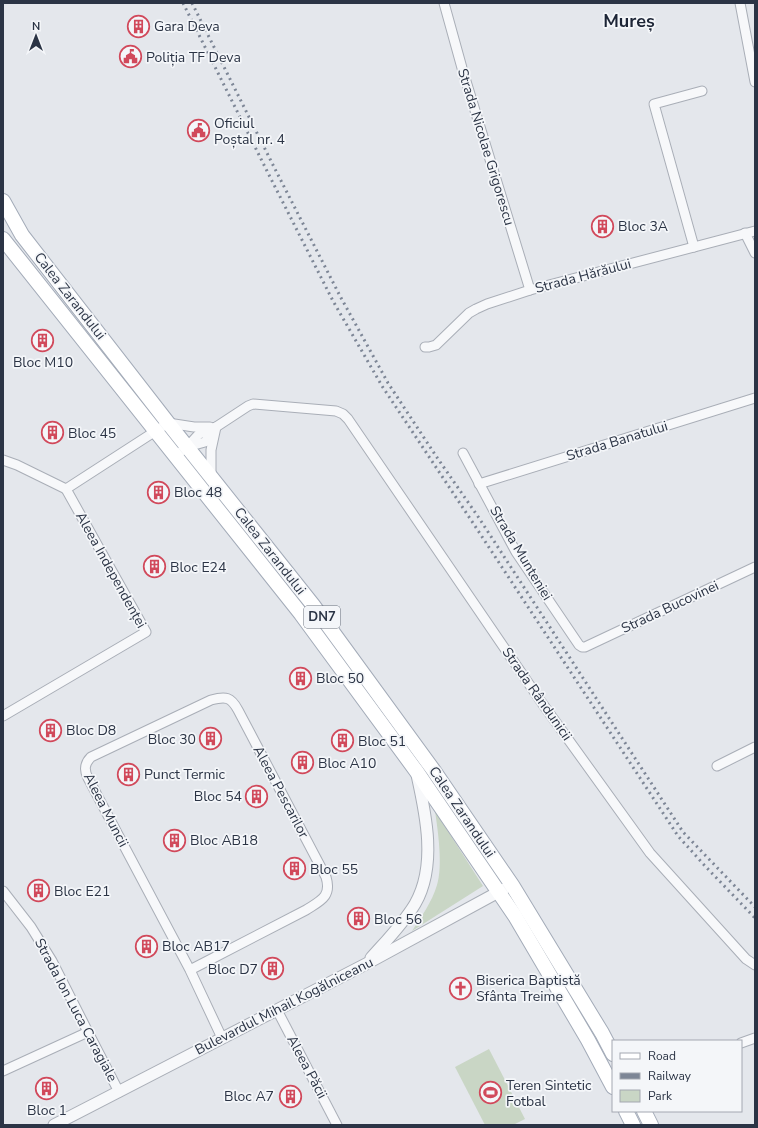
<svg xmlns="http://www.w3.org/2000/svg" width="758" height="1128" viewBox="0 0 758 1128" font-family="'Nunito Sans',sans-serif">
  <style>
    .green { fill: #c9d6c5 }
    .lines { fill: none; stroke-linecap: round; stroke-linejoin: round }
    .minor-casing { stroke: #a9aeb7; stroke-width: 11 }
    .tertiary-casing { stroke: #a9aeb7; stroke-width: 13 }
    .primary-casing { stroke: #a3abb8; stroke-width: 16 }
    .minor { stroke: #f7f8fa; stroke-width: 9 }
    .tertiary { stroke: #f7f8fa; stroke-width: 11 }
    .primary { stroke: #fff; stroke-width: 14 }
    .rail { stroke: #7d8696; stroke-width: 3; stroke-dasharray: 2 4; stroke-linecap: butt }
    .labels { text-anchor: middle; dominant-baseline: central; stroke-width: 3.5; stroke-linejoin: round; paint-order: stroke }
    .shield { fill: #f4f6f9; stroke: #676e7b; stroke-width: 1 }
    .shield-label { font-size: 13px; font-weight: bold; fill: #2b3445 }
    .poi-label { font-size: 14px; fill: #2b3445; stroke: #f4f6f9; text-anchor: start }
    .street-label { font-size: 14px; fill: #2b3445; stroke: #f4f6f9 }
    .district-label { font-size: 18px; font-weight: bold; fill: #1d2536; stroke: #f4f6f9 }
  </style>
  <rect width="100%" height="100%" fill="#e4e7ec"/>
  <!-- green -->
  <g class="green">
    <path d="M435,811L483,886L412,931C421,917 432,902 437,885C443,866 438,831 435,811Z"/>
    <polygon points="489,1049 525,1119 513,1125 485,1125 455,1067"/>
  </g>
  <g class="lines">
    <defs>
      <g id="minor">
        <polyline points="444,3 462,68 530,290"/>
        <polyline points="740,3 755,82"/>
        <polyline points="745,233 755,253"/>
        <polyline points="694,247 654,104 702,91"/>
        <polyline points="425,347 429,347 436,345 469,313 476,309 487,304 530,290 755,231"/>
        <polyline points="187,447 205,442 214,430"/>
        <polyline points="463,453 516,552 579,645 582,647 585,647 755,567"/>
        <polyline points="175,456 187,447 199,434 216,427 248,406 253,404 336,411 343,414 348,419 542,703 650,853 746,959 755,965"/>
        <polyline points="3,460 17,465 66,489 168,423 194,427 210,427"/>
        <polyline points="211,477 211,450 216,427"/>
        <polyline points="479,484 755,398"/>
        <polyline points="3,716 146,632 66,489"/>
        <polyline points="717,766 755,747"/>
        <polyline points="3,891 31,927 52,961 88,1032 119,1092"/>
        <path d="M190,970L306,910C320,901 332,897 326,877L238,710C231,697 226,696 211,700L91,757C84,764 84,770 88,778L190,970L222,1038"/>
        <polyline points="277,1010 337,1125"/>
        <polyline points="741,1043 755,1038"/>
        <polyline points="3,1071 88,1032"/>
      </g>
      <g id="tertiary">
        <path d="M371,958C386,941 403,924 415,904C437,866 426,815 417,775"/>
        <polyline points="54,1125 366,964 504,889"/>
      </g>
      <g id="primary">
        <polyline points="3,201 22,235 168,423 313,605 434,771 512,885 602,1033 613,1054"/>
        <polyline points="3,239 301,614 417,772 515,916 588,1040 613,1087"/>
        <polyline points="626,1111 633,1125"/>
        <polyline points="644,1111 651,1125"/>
      </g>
    </defs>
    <!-- minor casing -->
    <use href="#minor" class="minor-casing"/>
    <!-- tertiary casing -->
    <use href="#tertiary" class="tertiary-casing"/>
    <!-- primary casing -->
    <use href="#primary" class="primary-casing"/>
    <!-- minor -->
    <use href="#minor" class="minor"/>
    <!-- tertiary -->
    <use href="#tertiary" class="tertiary"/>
    <!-- primary -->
    <use href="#primary" class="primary"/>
    <!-- rail -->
    <g class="rail">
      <polyline points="183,3 267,171 333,301 382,386 475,526 678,836 706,867 755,918"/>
      <polyline points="192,3 274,167 340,296 388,383 436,456 479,518 683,832 755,907"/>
    </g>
  </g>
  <!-- icons -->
  <defs>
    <symbol id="building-ring" viewBox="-11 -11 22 22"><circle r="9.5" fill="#f4f6f9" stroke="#d1495b" stroke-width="1.5"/><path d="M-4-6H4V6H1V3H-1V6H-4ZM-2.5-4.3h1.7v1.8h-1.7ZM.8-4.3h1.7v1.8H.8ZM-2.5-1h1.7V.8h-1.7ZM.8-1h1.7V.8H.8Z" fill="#d1495b"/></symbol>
    <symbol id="civic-ring" viewBox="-11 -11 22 22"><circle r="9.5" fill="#f4f6f9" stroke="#d1495b" stroke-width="1.5"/><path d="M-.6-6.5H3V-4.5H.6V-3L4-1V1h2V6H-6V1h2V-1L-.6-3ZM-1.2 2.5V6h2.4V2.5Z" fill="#d1495b"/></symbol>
    <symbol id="church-ring" viewBox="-11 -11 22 22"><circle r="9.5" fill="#f4f6f9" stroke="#d1495b" stroke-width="1.5"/><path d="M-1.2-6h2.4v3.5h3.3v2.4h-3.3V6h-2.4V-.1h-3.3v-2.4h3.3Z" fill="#d1495b"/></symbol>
    <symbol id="stadium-ring" viewBox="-11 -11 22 22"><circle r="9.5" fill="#f4f6f9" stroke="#d1495b" stroke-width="1.5"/><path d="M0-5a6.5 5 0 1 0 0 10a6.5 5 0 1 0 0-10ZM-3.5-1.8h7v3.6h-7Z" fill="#d1495b"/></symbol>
  </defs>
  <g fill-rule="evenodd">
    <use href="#building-ring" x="126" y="14" width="25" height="25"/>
    <use href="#civic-ring" x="118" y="44" width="25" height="25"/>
    <use href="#civic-ring" x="186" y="118" width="25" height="25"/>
    <use href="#building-ring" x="590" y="214" width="25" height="25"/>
    <use href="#building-ring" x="30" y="328" width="25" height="25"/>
    <use href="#building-ring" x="40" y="420" width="25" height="25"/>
    <use href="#building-ring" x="146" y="480" width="25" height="25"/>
    <use href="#building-ring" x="142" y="554" width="25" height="25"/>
    <use href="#building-ring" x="288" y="666" width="25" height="25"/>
    <use href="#building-ring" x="38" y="718" width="25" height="25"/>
    <use href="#building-ring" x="198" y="726" width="25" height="25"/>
    <use href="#building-ring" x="330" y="728" width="25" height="25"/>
    <use href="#building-ring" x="290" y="750" width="25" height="25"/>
    <use href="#building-ring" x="116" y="762" width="25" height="25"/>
    <use href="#building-ring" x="244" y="784" width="25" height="25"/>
    <use href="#building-ring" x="162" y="828" width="25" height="25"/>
    <use href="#building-ring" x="282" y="856" width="25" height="25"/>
    <use href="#building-ring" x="26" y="878" width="25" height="25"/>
    <use href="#building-ring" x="346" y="906" width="25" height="25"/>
    <use href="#building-ring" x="134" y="934" width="25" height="25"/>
    <use href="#building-ring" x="260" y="956" width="25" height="25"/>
    <use href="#church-ring" x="448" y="976" width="25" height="25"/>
    <use href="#building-ring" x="34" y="1076" width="25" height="25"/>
    <use href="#stadium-ring" x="478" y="1080" width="25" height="25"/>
    <use href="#building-ring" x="278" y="1084" width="25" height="25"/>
  </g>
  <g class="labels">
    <!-- shield labels -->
    <rect class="shield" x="304" y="606" width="36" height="22" rx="3"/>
    <g class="shield-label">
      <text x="322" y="617">DN7</text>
    </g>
    <!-- poi labels -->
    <g class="poi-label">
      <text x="154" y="26">Gara Deva</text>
      <text x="146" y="57">Poliția TF Deva</text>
      <text x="214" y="123">Oficiul<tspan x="214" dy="16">Poștal nr. 4</tspan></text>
      <text x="618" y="226">Bloc 3A</text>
      <text x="43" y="362" text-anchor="middle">Bloc M10</text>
      <text x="68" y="433">Bloc 45</text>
      <text x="174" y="492">Bloc 48</text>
      <text x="170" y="567">Bloc E24</text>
      <text x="316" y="678">Bloc 50</text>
      <text x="66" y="730">Bloc D8</text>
      <text x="196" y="739" text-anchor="end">Bloc 30</text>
      <text x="358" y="741">Bloc 51</text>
      <text x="318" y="763">Bloc A10</text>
      <text x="144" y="774">Punct Termic</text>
      <text x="242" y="796" text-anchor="end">Bloc 54</text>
      <text x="190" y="840">Bloc AB18</text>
      <text x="310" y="869">Bloc 55</text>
      <text x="54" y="891">Bloc E21</text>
      <text x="374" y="919">Bloc 56</text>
      <text x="162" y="946">Bloc AB17</text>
      <text x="258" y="969" text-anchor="end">Bloc D7</text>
      <text x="476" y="980">Biserica Baptistă<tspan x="476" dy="16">Sfânta Treime</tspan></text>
      <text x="506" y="1085">Teren Sintetic<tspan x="506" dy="16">Fotbal</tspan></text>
      <text x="274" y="1096" text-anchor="end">Bloc A7</text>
      <text x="47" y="1110" text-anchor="middle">Bloc 1</text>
    </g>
    <!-- street labels -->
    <g class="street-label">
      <text transform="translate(486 147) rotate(73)">Strada Nicolae Grigorescu</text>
      <text transform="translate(583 276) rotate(-15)">Strada Hărăului</text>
      <text transform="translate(70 296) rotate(52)">Calea Zarandului</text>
      <text transform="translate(617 441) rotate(-17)">Strada Banatului</text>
      <text transform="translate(270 551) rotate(52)">Calea Zarandului</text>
      <text transform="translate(521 553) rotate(59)">Strada Munteniei</text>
      <text transform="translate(111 570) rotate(61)">Aleea Independenței</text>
      <text transform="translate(670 607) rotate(-25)">Strada Bucovinei</text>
      <text transform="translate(537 694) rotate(55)">Strada Rândunicii</text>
      <text transform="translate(281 792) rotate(62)">Aleea Pescarilor</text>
      <text transform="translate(106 810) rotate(63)">Aleea Muncii</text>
      <text transform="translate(462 812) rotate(56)">Calea Zarandului</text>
      <text transform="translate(284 1006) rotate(-27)">Bulevardul Mihail Kogălniceanu</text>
      <text transform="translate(76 1010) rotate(62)">Strada Ion Luca Caragiale</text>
      <text transform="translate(307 1067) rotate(62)">Aleea Păcii</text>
    </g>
    <!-- district labels -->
    <g class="district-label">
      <text x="629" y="21">Mureș</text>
    </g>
  </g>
  <!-- border -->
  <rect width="758" height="1128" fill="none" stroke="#2b3445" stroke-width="8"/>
  <!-- legend -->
  <rect x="612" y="1040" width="130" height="72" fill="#f4f6f9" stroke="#a4a8b1"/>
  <rect x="620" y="1053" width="20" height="6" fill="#ffffff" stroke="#a4a8b1"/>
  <text x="648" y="1060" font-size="12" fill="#2b3445">Road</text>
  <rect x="620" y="1073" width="20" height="6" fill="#7d8696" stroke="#a4a8b1"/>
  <text x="648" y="1080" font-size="12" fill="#2b3445">Railway</text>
  <rect x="620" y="1090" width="20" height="12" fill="#c9d6c5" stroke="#a4a8b1"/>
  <text x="648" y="1100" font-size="12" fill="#2b3445">Park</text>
  <!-- north arrow -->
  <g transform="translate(36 36)" stroke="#f4f6f9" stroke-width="3" paint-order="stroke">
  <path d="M0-3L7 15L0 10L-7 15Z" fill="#2b3445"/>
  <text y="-6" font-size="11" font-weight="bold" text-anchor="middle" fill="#2b3445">N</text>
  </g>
</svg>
